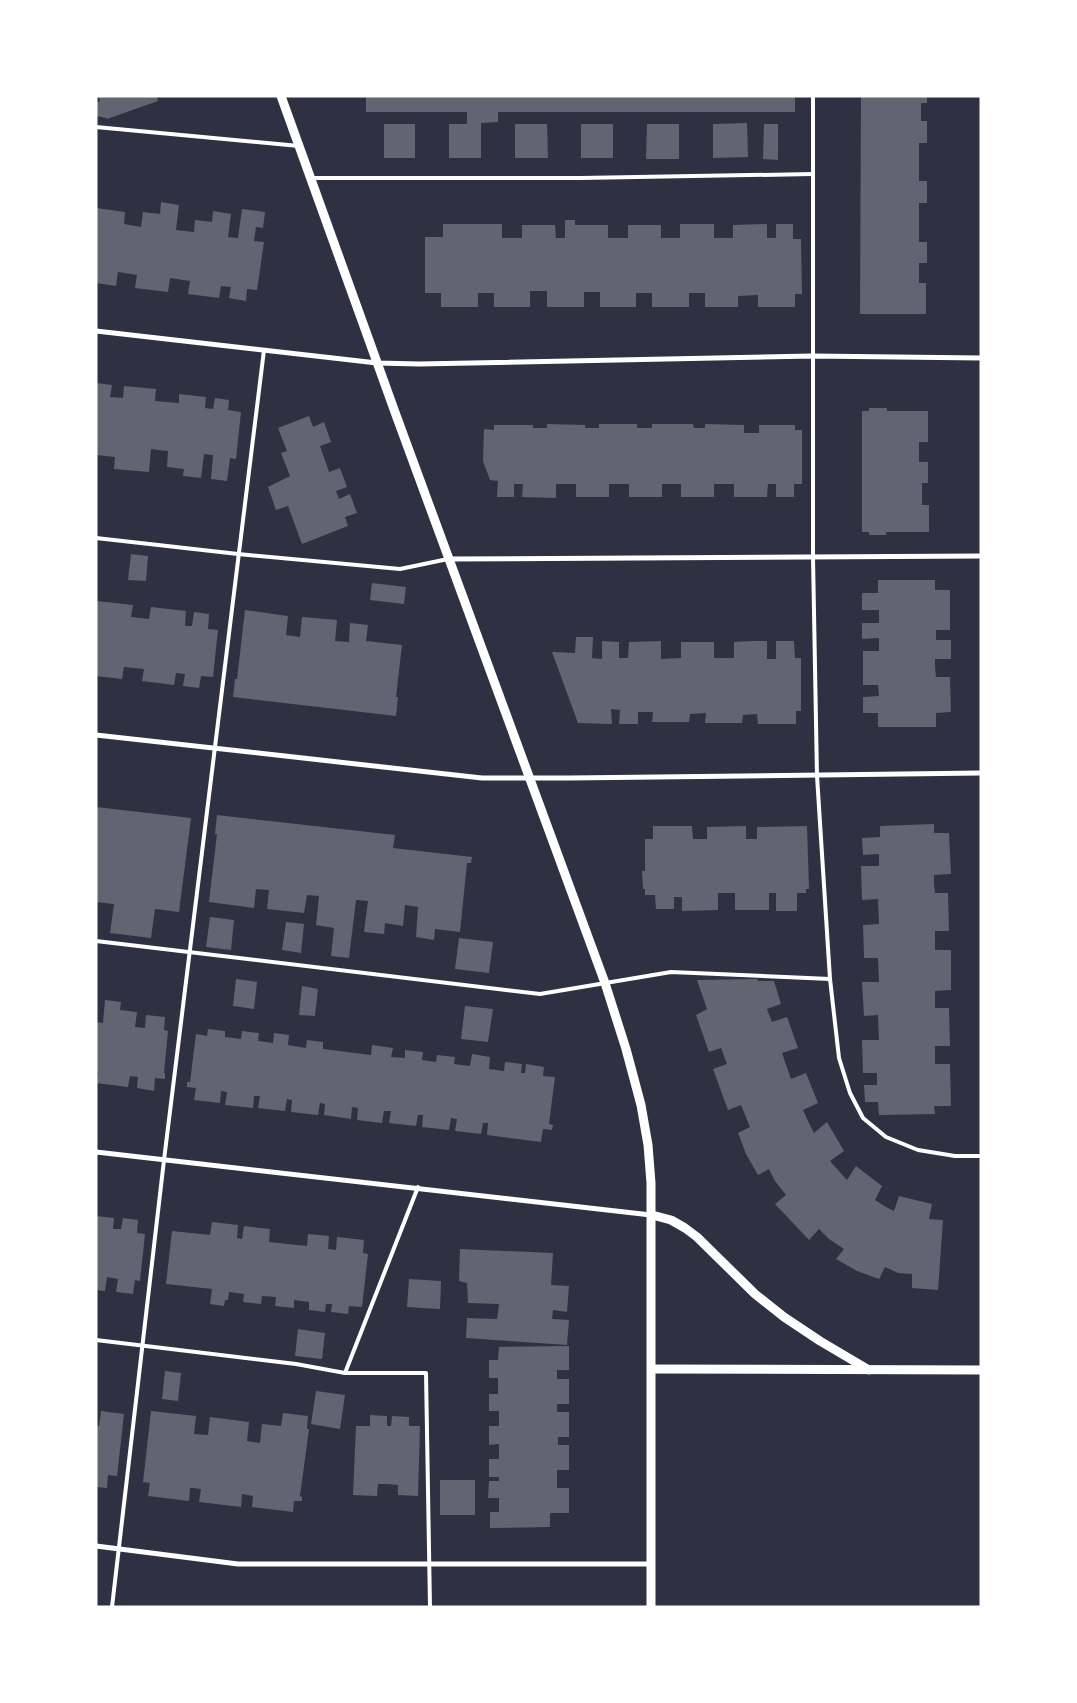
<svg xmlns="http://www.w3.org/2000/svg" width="1077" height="1703" viewBox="0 0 1077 1703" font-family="'Crimson Pro',serif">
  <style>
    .building { fill: #626471 }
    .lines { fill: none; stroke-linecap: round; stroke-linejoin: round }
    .service { stroke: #fff; stroke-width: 4 }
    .minor { stroke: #fff; stroke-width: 5 }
    .tertiary { stroke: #fff; stroke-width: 9 }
  </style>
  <rect width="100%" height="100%" fill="#2d3142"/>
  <!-- building -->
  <g class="building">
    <polygon points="98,96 157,96 158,101 107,119 106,118 96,116 96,103 100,101"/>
    <polygon points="366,96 795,96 795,112 498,112 498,122 481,123 481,158 449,158 449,124 467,124 467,112 366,112"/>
    <polygon points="861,96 927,96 927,103 921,103 921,121 927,121 927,143 919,143 919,181 927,181 927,203 919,203 919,242 927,242 927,263 919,263 919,283 926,283 926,314 860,314"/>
    <polygon points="747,123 748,157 713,158 713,124"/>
    <rect x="384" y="124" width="31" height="34"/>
    <polygon points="515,124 547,124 548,158 515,158"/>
    <rect x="581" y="124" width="32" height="34"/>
    <polygon points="647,124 679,124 679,159 646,159"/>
    <polygon points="764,124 778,124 778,160 763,159"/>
    <polygon points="161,202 179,205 176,230 194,232 195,220 212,222 213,211 231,214 228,237 238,238 242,209 265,212 263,228 256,227 254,241 264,242 257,290 247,289 246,301 229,298 231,287 221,286 219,298 188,294 190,281 170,278 168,292 135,288 137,275 118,272 116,286 96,283 96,208 125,212 124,224 141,227 143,212 160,214"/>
    <polygon points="565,220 575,220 575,225 608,225 608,238 628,238 628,225 661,225 661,238 680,238 680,224 714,224 714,238 733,238 733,225 767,224 767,238 776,238 776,224 793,224 793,239 801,239 802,294 795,294 795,307 758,307 758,295 738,296 738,307 705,307 705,293 689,293 689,307 652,307 652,293 636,293 636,307 600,307 600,292 584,292 584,307 547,307 547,291 530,291 530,307 494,307 494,293 478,293 478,307 441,307 441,293 425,293 425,237 443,237 443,224 502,224 502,238 522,238 522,225 555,225 556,238 565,238"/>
    <polygon points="96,383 112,385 110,397 123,398 124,386 156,389 155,401 179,403 179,394 206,397 205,408 213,409 215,398 229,400 228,410 241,412 236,459 230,458 227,481 211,479 213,455 204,454 201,478 183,476 184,469 167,467 168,451 158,450 151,449 149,472 114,469 115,457 96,455"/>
    <polygon points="869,408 887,408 887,411 928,411 928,442 919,442 919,462 928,462 928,483 922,483 922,505 929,505 929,532 886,532 886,535 869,535 869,532 862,532 862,411 869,411"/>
    <polygon points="309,416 313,427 324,422 331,442 320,446 329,472 340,468 347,487 336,491 339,499 350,494 357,513 345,517 348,526 302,544 288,506 276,510 268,487 290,476 281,453 287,451 278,428"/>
    <polygon points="547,424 585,425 585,428 599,428 599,424 637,424 637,428 652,428 652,424 693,424 694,428 705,428 705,424 744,425 744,433 759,433 759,425 795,425 795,430 802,430 802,484 794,484 794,497 776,497 776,484 768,484 767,497 734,497 734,484 714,484 714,497 681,497 681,484 662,484 662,497 629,497 629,484 609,484 609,497 576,497 576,484 556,484 556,498 522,497 523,484 514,484 514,497 497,497 498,481 490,480 483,461 484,429 494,430 494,425 533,425 533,428 547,428"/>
    <polygon points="131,554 148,556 146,581 128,580"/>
    <polygon points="878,580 935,580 935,590 950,590 950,630 936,630 936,640 951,640 951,659 935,659 935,668 936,677 950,677 951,712 936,713 936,727 878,727 878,713 863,713 863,697 879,696 878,685 863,685 863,651 879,651 879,638 862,639 862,623 879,623 879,610 862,610 862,593 878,593"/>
    <polygon points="372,583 406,587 404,604 370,600"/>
    <polygon points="97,601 133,605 131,617 149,619 151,607 186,611 185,626 192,626 194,612 209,614 208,629 218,630 213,677 201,676 199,688 183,686 185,674 176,673 174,685 142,681 144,669 124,667 122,679 96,676"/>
    <polygon points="245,610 288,616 286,635 300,637 302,617 337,620 335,641 349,642 350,623 368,625 366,641 402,645 396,697 398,697 396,716 233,697 235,679 237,679"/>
    <polygon points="576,637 593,637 592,658 602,659 602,641 619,642 619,658 628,658 629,642 661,641 661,659 681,658 681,642 714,642 714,658 734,658 734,642 751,641 767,641 767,659 776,659 776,641 794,641 795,658 801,658 801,711 796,711 796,724 758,724 757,714 743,715 742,723 705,723 706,713 690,714 689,722 652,722 653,712 638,712 638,724 619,724 620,710 611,709 612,724 578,723 552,652 575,653"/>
    <polygon points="96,807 191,818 179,912 155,909 151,938 110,933 114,904 96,902"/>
    <polygon points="217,815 395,835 393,848 472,857 471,863 467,863 460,932 435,929 434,940 416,937 418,907 405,905 403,926 385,923 384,934 364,932 368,901 356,900 349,958 331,956 334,928 316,925 319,896 307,895 304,913 267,909 269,890 256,889 254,908 209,902 217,834 215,834"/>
    <polygon points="934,824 934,833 949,833 951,874 934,875 934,883 935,893 948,893 949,931 935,931 935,950 951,950 951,990 935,991 935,1008 949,1008 950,1046 935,1046 935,1064 950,1064 951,1106 934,1106 935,1114 879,1115 878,1102 865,1102 864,1085 877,1085 877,1073 863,1073 862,1040 879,1040 878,1015 864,1016 862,982 879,982 878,958 864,958 863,925 879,924 878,899 862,900 861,866 879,866 879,854 863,855 862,838 880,837 880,826"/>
    <polygon points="653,826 692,826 693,839 707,839 707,827 746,826 746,839 757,839 757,827 807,826 809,889 806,889 806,893 797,893 797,911 776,911 776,893 769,893 769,910 735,910 735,893 718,893 718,910 682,911 682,897 674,897 674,909 656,909 655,895 645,895 645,889 643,889 642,871 645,871 645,839 653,839"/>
    <polygon points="210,917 234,920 231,950 206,947"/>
    <polygon points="286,922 304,924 301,953 282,950"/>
    <polygon points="459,938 493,942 489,973 455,969"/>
    <polygon points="236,979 257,982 254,1009 233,1006"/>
    <polygon points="757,979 758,981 774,981 781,1004 767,1009 772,1022 787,1017 798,1048 782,1053 791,1079 806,1073 818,1103 803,1110 808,1121 814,1133 827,1122 844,1151 830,1161 847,1180 856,1166 882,1186 875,1200 886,1207 894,1211 899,1196 932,1204 929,1219 943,1220 938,1290 912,1288 912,1274 898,1273 885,1267 879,1279 857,1271 836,1259 844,1249 829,1239 819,1229 809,1240 775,1204 786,1195 775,1181 769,1169 758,1175 746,1154 738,1133 750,1127 741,1105 728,1110 713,1069 727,1064 721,1048 709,1052 696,1015 707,1009 697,980"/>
    <polygon points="302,986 318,989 315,1016 299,1015"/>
    <polygon points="105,1000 121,1002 120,1010 137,1012 135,1027 145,1028 146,1015 165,1017 164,1030 168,1031 164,1073 165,1073 165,1079 155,1078 154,1091 137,1088 138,1077 130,1076 128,1087 96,1083 98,1072 96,1072 96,1022 103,1023"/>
    <polygon points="465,1006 493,1009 488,1042 461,1039"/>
    <polygon points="208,1029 225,1031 225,1037 241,1039 242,1031 259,1033 258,1041 273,1043 274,1033 289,1035 288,1045 306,1048 307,1040 323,1042 323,1049 371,1055 372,1045 393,1048 391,1057 405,1058 405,1050 423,1052 422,1060 436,1062 437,1055 455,1057 454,1064 470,1066 472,1054 490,1057 489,1069 504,1071 505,1062 522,1064 521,1073 525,1073 526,1064 544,1067 543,1076 555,1077 549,1124 553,1125 552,1130 543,1129 541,1142 487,1135 488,1123 483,1123 481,1134 455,1131 457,1119 451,1118 449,1130 422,1127 423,1115 418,1115 416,1126 389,1123 391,1111 384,1111 382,1123 357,1120 358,1108 352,1107 351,1119 324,1115 325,1104 320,1103 318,1115 291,1112 292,1100 287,1099 285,1111 258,1108 260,1096 254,1096 253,1108 225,1105 227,1092 221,1091 220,1103 194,1100 196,1088 187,1087 187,1082 190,1082 196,1034 207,1036"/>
    <polygon points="96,1216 114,1218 113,1229 121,1229 123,1218 138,1220 137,1233 145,1234 140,1281 135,1280 133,1294 116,1292 118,1279 107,1277 105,1291 96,1290"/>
    <polygon points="212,1222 238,1225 237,1238 242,1239 244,1226 270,1229 269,1242 307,1246 308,1234 329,1236 328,1249 336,1250 337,1237 364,1240 363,1253 368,1254 362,1307 349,1306 348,1314 331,1312 332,1304 326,1304 325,1312 309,1310 309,1302 294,1300 294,1308 275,1306 276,1297 262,1296 261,1304 243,1302 244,1294 229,1292 228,1300 225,1300 224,1306 210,1304 212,1289 166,1284 172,1231 210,1235"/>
    <polygon points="460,1249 553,1253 551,1285 569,1286 567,1312 553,1310 552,1319 569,1320 567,1345 466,1338 467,1318 497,1319 499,1304 468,1303 467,1283 459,1281"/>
    <polygon points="409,1279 441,1281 440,1309 407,1307"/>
    <polygon points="298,1329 325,1333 322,1359 295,1356"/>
    <polygon points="569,1346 569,1370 557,1370 557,1379 569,1379 569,1404 557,1404 557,1412 569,1412 569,1437 558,1437 558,1445 569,1445 569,1470 557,1470 557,1488 569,1488 569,1513 550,1513 550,1527 490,1528 490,1512 499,1512 499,1498 488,1498 489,1481 499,1481 499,1477 489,1477 489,1459 499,1459 499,1444 489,1445 489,1426 499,1426 499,1411 489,1411 489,1394 498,1394 498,1378 489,1378 489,1360 498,1360 499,1347"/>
    <polygon points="165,1371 181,1373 178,1401 162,1399"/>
    <polygon points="316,1391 345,1395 340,1429 311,1424"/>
    <polygon points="101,1411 124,1414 117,1476 108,1475 107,1488 96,1487 96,1425 99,1426"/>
    <polygon points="151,1411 196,1416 194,1434 208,1435 210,1417 249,1422 247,1441 260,1443 262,1424 281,1426 283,1413 308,1416 307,1429 309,1429 300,1496 302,1497 302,1501 294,1501 293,1512 252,1507 253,1496 242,1494 241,1507 199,1502 201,1489 193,1488 190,1488 189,1501 148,1496 150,1483 143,1482"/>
    <polygon points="370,1415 387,1416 387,1426 391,1426 392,1416 409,1417 409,1426 420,1426 418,1496 398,1495 398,1485 387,1484 378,1484 377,1496 353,1495 356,1426 370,1426"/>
    <rect x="440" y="1480" width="35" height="35"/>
  </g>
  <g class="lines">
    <!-- service -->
    <g class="service">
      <polyline points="813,96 813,557 817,776 830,979 839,1058 850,1093 863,1118 886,1137 918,1150 955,1156 981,1156"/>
      <polyline points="96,127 299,146"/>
      <polyline points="310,178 580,178 813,174"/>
      <polyline points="96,538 238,554 400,569 448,559"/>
      <polyline points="96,941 540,994 671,972 830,979"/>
      <polyline points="96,1340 296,1364 345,1373 418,1187"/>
      <polyline points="345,1373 426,1373 430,1607"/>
      <polyline points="112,1607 164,1160 264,350"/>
    </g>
    <!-- minor -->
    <g class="minor">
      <polyline points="96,331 377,363 419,364 812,356 981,358"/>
      <polyline points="450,559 981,556"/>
      <polyline points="96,735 482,778 570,778 981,773"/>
      <polyline points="96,1152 651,1215"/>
      <polyline points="96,1546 238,1564 651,1564"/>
    </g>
    <!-- tertiary -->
    <g class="tertiary">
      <polyline points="281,96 396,415 605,983 626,1049 641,1105 648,1145 651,1183 651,1607"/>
      <polyline points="652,1215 671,1220 685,1228 697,1237 755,1294 784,1317 820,1341 869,1370"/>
      <polyline points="652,1369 981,1370"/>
    </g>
  </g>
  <!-- border -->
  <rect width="1077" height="1703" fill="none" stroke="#ffffff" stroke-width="195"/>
</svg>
